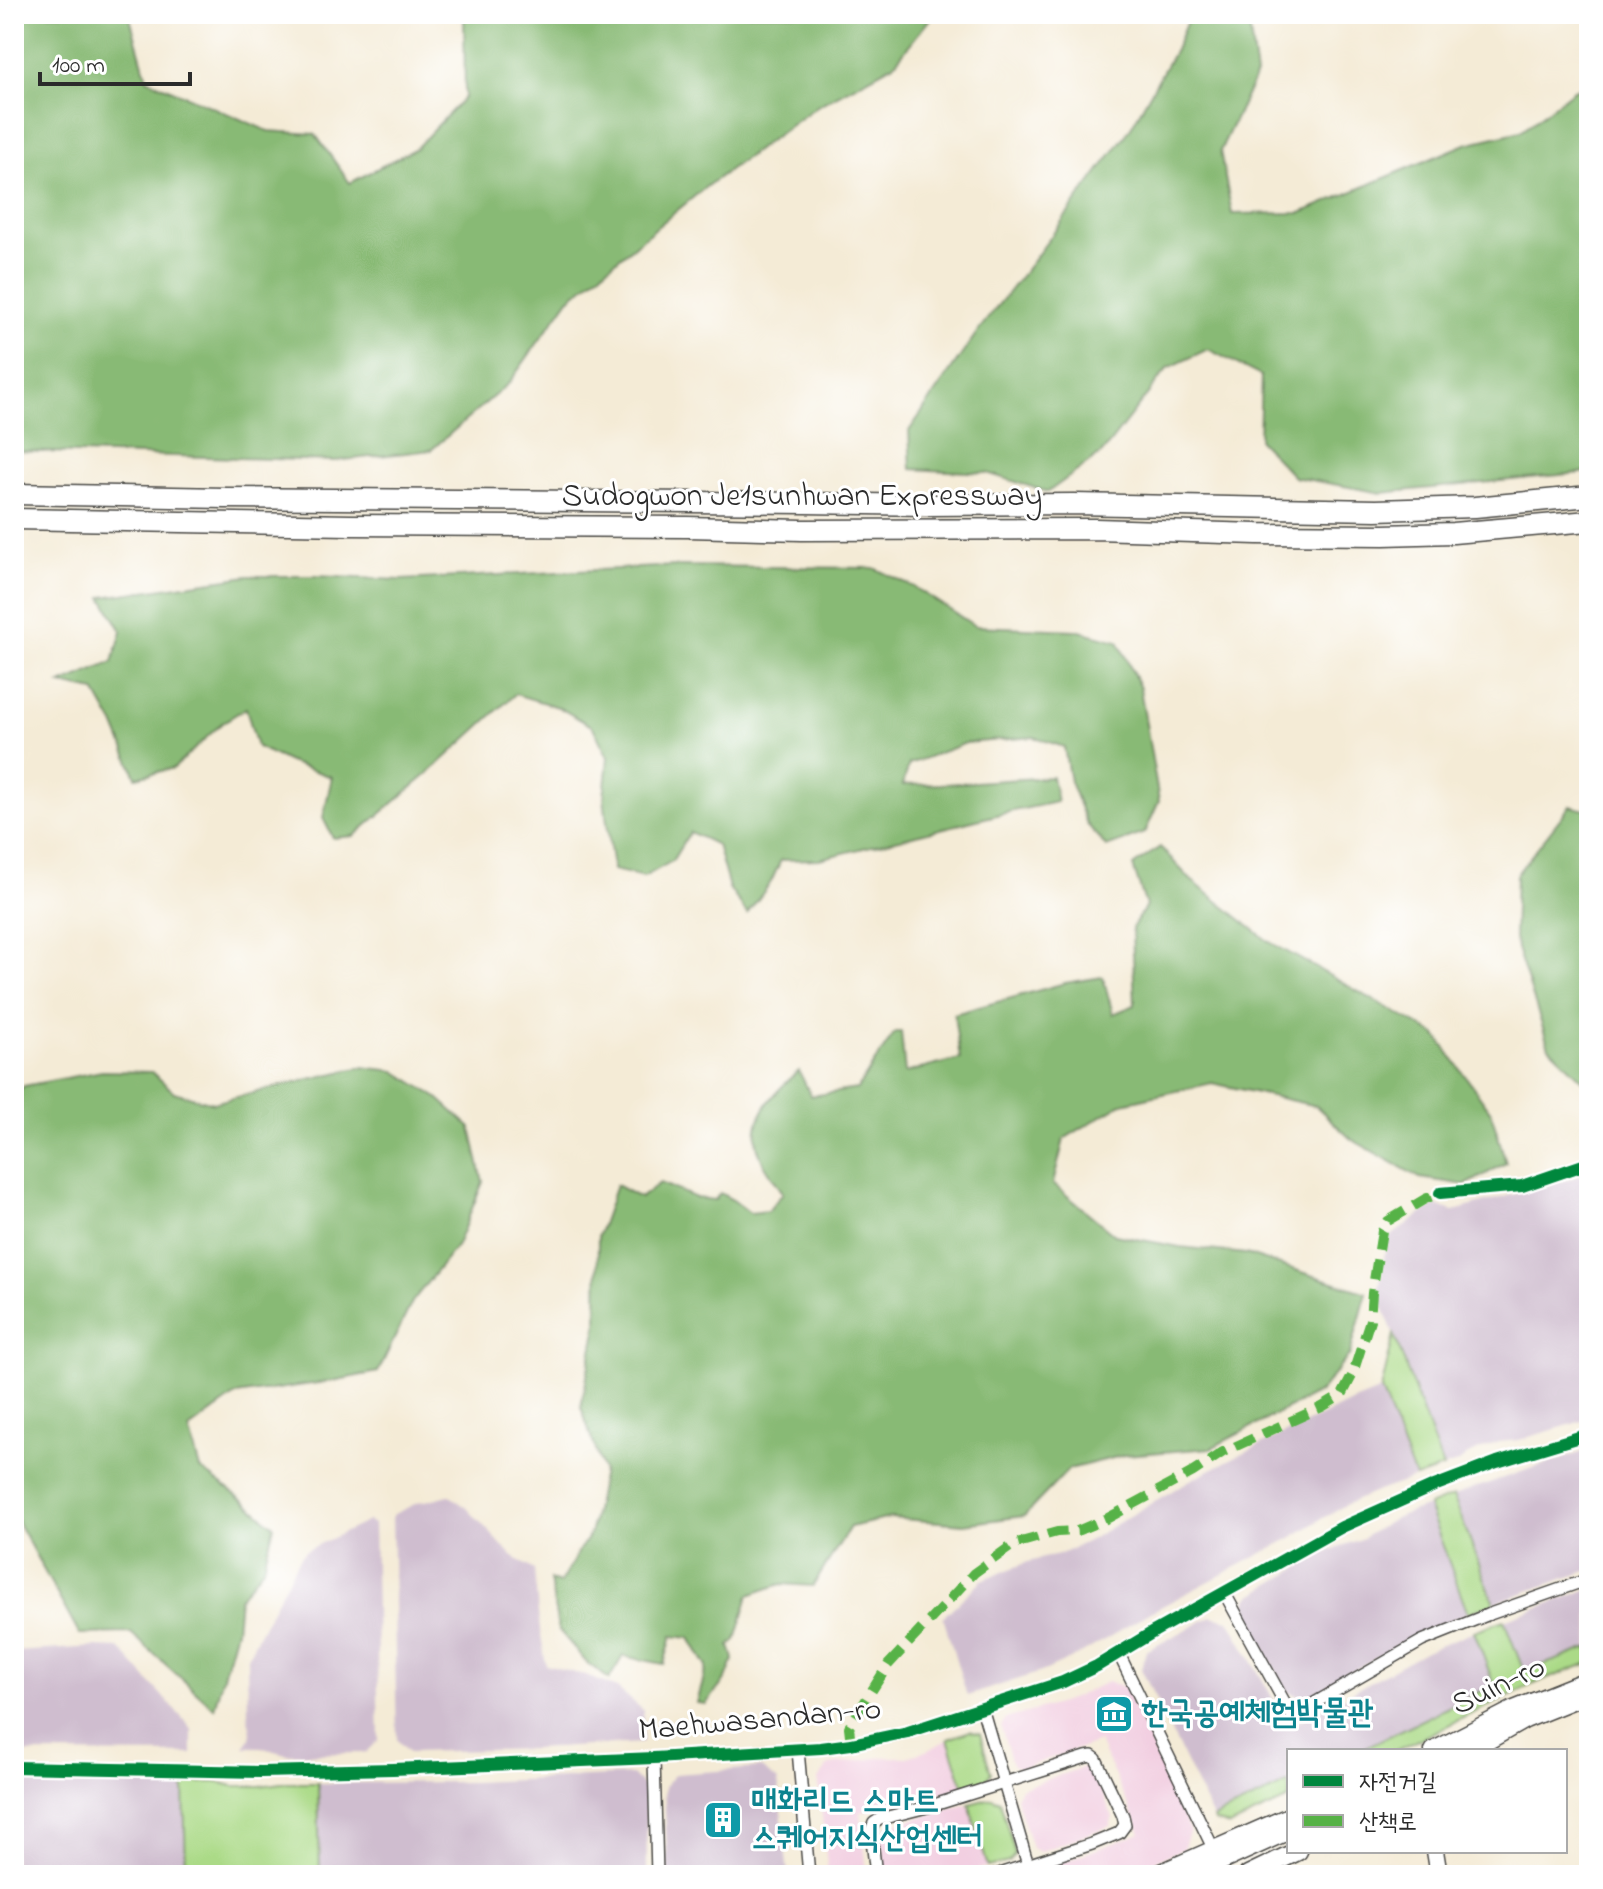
<svg xmlns="http://www.w3.org/2000/svg" width="1603" height="1889" viewBox="0 0 1603 1889" font-family="'Indie Flower','Poor Story',sans-serif">
  <style>
    .built { fill: #f2cfe1 }
    .industrial { fill: #cfbdcf }
    .green { fill: #abda87; stroke: #6b8259; stroke-width: 2 }
    .forest { fill: #88ba74; stroke: #5a7250; stroke-width: 2 }
    .lines { fill: none; stroke-linecap: round; stroke-linejoin: round }
    .street-casing { stroke: #494845; stroke-width: 14 }
    .secondary-casing { stroke: #494845; stroke-width: 19 }
    .primary-casing { stroke: #494845; stroke-width: 21 }
    .highway-casing { stroke: #494845; stroke-width: 23 }
    .street { stroke: #fff; stroke-width: 11 }
    .secondary { stroke: #fff; stroke-width: 16 }
    .primary { stroke: #fff; stroke-width: 18 }
    .highway { stroke: #fff; stroke-width: 20 }
    .quiet { stroke: #56b246; stroke-width: 10; stroke-dasharray: 20 10; stroke-linecap: butt }
    .cycleway-casing { stroke: #fff; stroke-width: 17 }
    .cycleway { stroke: #00873e; stroke-width: 12 }
    .labels { text-anchor: middle; dominant-baseline: central; stroke-width: 6; stroke-linejoin: round; paint-order: stroke }
    .street-label { font-size: 32px; fill: #2b2b2b; stroke: #fff }
    .culture-label { font-size: 32px; font-weight: bold; fill: #0d838f; stroke: #fff; text-anchor: start }
  </style>
  <rect width="100%" height="100%" fill="#fff"/>
  <filter id="ink" filterUnits="userSpaceOnUse"><feTurbulence type="fractalNoise" baseFrequency=".0125" numOctaves="2"/><feDisplacementMap in="SourceGraphic" scale="16" xChannelSelector="R" yChannelSelector="G"/><feConvolveMatrix kernelMatrix="1 2 1 2 8 2 1 2 1" color-interpolation-filters="sRGB"/></filter>
  <filter id="wash" filterUnits="userSpaceOnUse"><feTurbulence type="fractalNoise" baseFrequency=".006" numOctaves="4" result="noise"/><feDisplacementMap in="SourceGraphic" scale="32" xChannelSelector="R" yChannelSelector="G"/><feGaussianBlur stdDeviation="1.8" result="paint"/><feColorMatrix in="noise" values="0 0 0 0 0 0 0 0 0 0 0 0 0 0 0 0 0 1.4 0 .05"/><feComposite in="paint" operator="in"/></filter>
  <g filter="url(#wash)">
    <rect width="100%" height="100%" fill="#f4ebd6"/>
    <!-- built -->
    <g class="built">
      <polygon points="1107,1682 1125,1687 1190,1830 1183,1849 1120,1875 1026,1875 1141,1833 1099,1742 1019,1769 1012,1764 1001,1727 1006,1719 1064,1702"/>
      <polygon points="948,1739 964,1787 907,1803 861,1812 867,1875 828,1875 818,1779 829,1765 884,1757 907,1757 929,1750"/>
      <polygon points="1084,1767 1092,1770 1113,1817 1110,1826 1039,1852 1032,1848 1016,1797 1021,1788"/>
      <polygon points="969,1804 988,1867 957,1875 885,1875 881,1833 887,1826"/>
    </g>
    <!-- industrial -->
    <g class="industrial">
      <polygon points="1589,1173 1589,1419 1519,1440 1498,1442 1468,1455 1459,1462 1443,1468 1394,1334 1378,1296 1387,1239 1434,1205 1454,1211"/>
      <polygon points="1381,1390 1415,1478 1375,1492 1345,1505 1289,1539 1151,1612 1079,1655 1044,1671 967,1696 943,1617 982,1580 1028,1562 1063,1553 1088,1541 1192,1479 1237,1456 1349,1403"/>
      <polygon points="1589,1450 1589,1570 1494,1603 1453,1496 1503,1478"/>
      <polygon points="449,1495 467,1508 512,1556 534,1570 539,1623 546,1665 586,1676 617,1688 643,1710 643,1743 534,1749 409,1752 397,1740 392,1515 417,1503"/>
      <polygon points="1428,1506 1468,1613 1413,1636 1306,1698 1288,1692 1244,1614 1249,1597 1324,1553 1363,1538 1397,1517"/>
      <polygon points="368,1521 374,1524 379,1740 366,1753 286,1754 261,1747 244,1747 250,1739 251,1732 248,1718 247,1657 298,1560 305,1551"/>
      <polygon points="1589,1589 1589,1648 1524,1673 1504,1620"/>
      <polygon points="1212,1616 1229,1620 1289,1727 1426,1651 1474,1631 1494,1685 1358,1751 1289,1751 1289,1783 1213,1818 1141,1669 1146,1651"/>
      <polygon points="95,1647 119,1648 192,1729 192,1754 14,1753 14,1652"/>
      <polygon points="761,1768 778,1781 788,1875 668,1875 664,1787 675,1774"/>
      <polygon points="632,1775 646,1789 647,1875 320,1875 318,1783 474,1782"/>
      <polygon points="14,1782 184,1783 186,1875 14,1875"/>
    </g>
    <!-- green -->
    <g class="green">
      <polygon points="1394,1334 1443,1468 1415,1478 1381,1390"/>
      <polygon points="1453,1496 1494,1603 1468,1613 1428,1506"/>
      <polygon points="1504,1620 1524,1672 1589,1648 1589,1663 1529,1686 1395,1751 1358,1751 1494,1685 1474,1631"/>
      <polygon points="970,1731 980,1734 991,1773 985,1781 964,1787 948,1739"/>
      <polygon points="218,1782 233,1786 260,1786 281,1783 318,1783 320,1875 186,1875 184,1783"/>
      <polygon points="1289,1783 1289,1799 1229,1826 1214,1821 1213,1818"/>
      <polygon points="992,1798 1000,1801 1015,1854 1009,1862 988,1867 969,1804"/>
    </g>
    <!-- forest -->
    <g class="forest">
      <polygon points="14,14 129,14 147,79 268,131 315,134 350,183 416,148 465,97 464,14 934,14 894,64 817,106 707,186 569,299 509,383 431,450 335,461 14,451"/>
      <polygon points="1190,14 1246,14 1248,17 1256,75 1220,151 1232,214 1301,213 1466,144 1521,131 1574,90 1589,84 1589,472 1382,493 1294,477 1259,440 1261,376 1208,349 1168,368 1102,453 1048,492 987,473 911,469 909,431 978,331 1032,262 1130,129 1175,50"/>
      <polygon points="676,566 874,568 914,587 975,626 1076,630 1118,641 1140,688 1159,801 1145,833 1106,847 1087,824 1070,782 1064,747 1034,737 966,743 909,764 903,785 944,784 1052,777 1057,802 1013,811 819,859 781,860 771,882 747,914 729,888 717,845 690,832 672,861 644,877 613,870 604,798 608,757 593,727 558,707 515,694 430,772 354,836 333,838 323,818 332,777 289,762 257,747 246,708 222,723 174,768 136,777 116,728 95,691 61,684 113,662 122,631 102,597 248,576 316,576 401,580"/>
      <polygon points="1570,806 1589,811 1589,1086 1549,1047 1514,939 1516,875"/>
      <path d="M1160,847L1191,880L1268,941L1436,1035L1491,1112L1506,1163L1466,1185L1420,1178L1351,1139L1316,1106L1212,1083L1123,1103L1064,1139L1053,1184L1115,1235L1180,1247L1246,1254L1367,1293L1350,1354L1320,1392L1211,1448L1125,1455L1069,1469L1024,1516L964,1524L890,1518L850,1527L813,1586L781,1584L749,1595L736,1640L730,1646L734,1659L726,1679L706,1704L697,1703L707,1667L690,1638L672,1636L664,1664L623,1656L609,1679L586,1662L558,1629L550,1580L560,1583L591,1531L603,1471L581,1407L597,1326L598,1236L616,1185L640,1198L660,1183L696,1198L715,1200L720,1193L733,1200L750,1213L768,1211L783,1193C776,1181 764,1168 760,1155C746,1120 774,1092 799,1071L811,1096L857,1089L895,1032H901L905,1073L960,1059L954,1014L1065,983L1103,977L1113,1014L1135,1005L1132,928L1146,906L1133,866Z"/>
      <polygon points="362,1067 395,1071 438,1098 471,1128 483,1182 457,1245 412,1302 378,1372 332,1381 236,1395 189,1429 200,1469 246,1502 274,1526 263,1568 239,1598 236,1630 214,1708 131,1633 79,1634 14,1516 14,1095 24,1086 102,1071 152,1072 174,1092 213,1103 305,1080"/>
    </g>
  </g>
  <g filter="url(#ink)">
    <g class="lines">
      <defs>
        <g id="street">
          <polyline points="1440,1193 1522,1186 1589,1163"/>
          <polyline points="1224,1592 1292,1716 1422,1641 1487,1615 1589,1579"/>
          <polyline points="1118,1652 1214,1850"/>
          <polyline points="982,1708 1028,1865"/>
          <polyline points="798,1750 809,1875"/>
          <polyline points="654,1758 657,1875"/>
          <polyline points="14,1767 261,1772 393,1769 654,1758 821,1748 851,1744 908,1732 1063,1682 1097,1666 1155,1631 1342,1527 1434,1486 1497,1462 1589,1434"/>
          <polyline points="876,1875 871,1831 874,1823 880,1819 931,1806 1086,1757 1092,1756 1096,1759 1123,1816 1125,1825 1119,1833 1092,1844 996,1875"/>
        </g>
        <polyline id="secondary" points="1435,1851 1439,1875"/>
        <g id="primary">
          <polyline points="1434,1751 1514,1710 1589,1680"/>
          <polyline points="1469,1751 1525,1719 1589,1693"/>
          <polyline points="1157,1875 1289,1817"/>
          <polyline points="1190,1875 1289,1830"/>
          <polyline points="1248,1875 1298,1851"/>
        </g>
        <g id="highway">
          <polyline points="14,494 225,498 806,503 926,505 1074,504 1376,510 1475,507 1589,496"/>
          <polyline points="14,519 350,525 688,527 802,530 1096,529 1257,534 1384,535 1453,533 1589,521"/>
        </g>
      </defs>
      <!-- street casing -->
      <use href="#street" class="street-casing"/>
      <!-- secondary casing -->
      <use href="#secondary" class="secondary-casing"/>
      <!-- primary casing -->
      <use href="#primary" class="primary-casing"/>
      <!-- highway casing -->
      <use href="#highway" class="highway-casing"/>
      <!-- street -->
      <use href="#street" class="street"/>
      <!-- secondary -->
      <use href="#secondary" class="secondary"/>
      <!-- primary -->
      <use href="#primary" class="primary"/>
      <!-- highway -->
      <use href="#highway" class="highway"/>
      <!-- quiet -->
      <polyline class="quiet" points="851,1744 849,1727 888,1665 974,1573 1014,1544 1057,1532 1077,1531 1108,1518 1193,1472 1223,1452 1322,1407 1342,1395 1352,1376 1370,1320 1372,1293 1382,1231 1388,1221 1425,1199 1440,1193"/>
      <defs>
        <g id="cycleway">
          <polyline points="1440,1193 1522,1186 1589,1163"/>
          <polyline points="14,1767 261,1772 393,1769 654,1758 821,1748 851,1744 908,1732 1063,1682 1097,1666 1155,1631 1342,1527 1434,1486 1497,1462 1589,1434"/>
        </g>
      </defs>
      <!-- cycleway casing -->
      <use href="#cycleway" class="cycleway-casing"/>
      <!-- cycleway -->
      <use href="#cycleway" class="cycleway"/>
    </g>
  </g>
  <!-- icons -->
  <defs>
    <symbol id="museum-square" viewBox="-11 -11 22 22"><rect x="-9" y="-9" width="18" height="18" rx="4" fill="#0f9aa8" stroke="#fff"/><path d="M0-6L6-3V-2H-6V-3ZM-5-1h2V3h-2ZM-1-1h2V3h-2ZM3-1h2V3H3ZM-6 4H6V6H-6Z" fill="#fff"/></symbol>
    <symbol id="building-square" viewBox="-11 -11 22 22"><rect x="-9" y="-9" width="18" height="18" rx="4" fill="#0f9aa8" stroke="#fff"/><path d="M-4-6H4V6H1V3H-1V6H-4ZM-2.5-4.3h1.7v1.8h-1.7ZM.8-4.3h1.7v1.8H.8ZM-2.5-1h1.7V.8h-1.7ZM.8-1h1.7V.8H.8Z" fill="#fff"/></symbol>
  </defs>
  <g fill-rule="evenodd">
    <use href="#museum-square" x="1092" y="1692" width="44" height="44"/>
    <use href="#building-square" x="701" y="1798" width="44" height="44"/>
  </g>
  <g class="labels">
    <!-- street labels -->
    <g class="street-label">
      <text x="802" y="497">Sudogwon Je1sunhwan Expressway</text>
      <text transform="translate(1499 1687) rotate(-25)">Suin-ro</text>
      <text transform="translate(760 1721) rotate(-5)">Maehwasandan-ro</text>
    </g>
    <!-- culture labels -->
    <g class="culture-label">
      <text x="1142" y="1714">한국공예체험박물관</text>
      <text x="751" y="1802">매화리드 스마트<tspan x="751" dy="37">스퀘어지식산업센터</tspan></text>
    </g>
  </g>
  <!-- margin -->
  <rect width="1603" height="1889" fill="none" stroke="#fff" stroke-width="48"/>
  <!-- legend -->
  <rect x="1287" y="1749" width="280" height="104" fill="#ffffff" stroke="#aaaaaa" stroke-width="2"/>
  <rect x="1303" y="1775" width="40" height="12" fill="#00873e" stroke="#aaaaaa" stroke-width="2"/>
  <text x="1359" y="1789" font-size="24" fill="#2b2b2b">자전거길</text>
  <rect x="1303" y="1815" width="40" height="12" fill="#56b246" stroke="#aaaaaa" stroke-width="2"/>
  <text x="1359" y="1829" font-size="24" fill="#2b2b2b">산책로</text>
  <!-- scale -->
  <path d="M40 72v12h150v-12" fill="none" stroke="#2b2b2b" stroke-width="4"/>
  <text x="52" y="72" font-size="24" fill="#2b2b2b" stroke="#ffffff" stroke-width="6" paint-order="stroke">100 m</text>
</svg>
